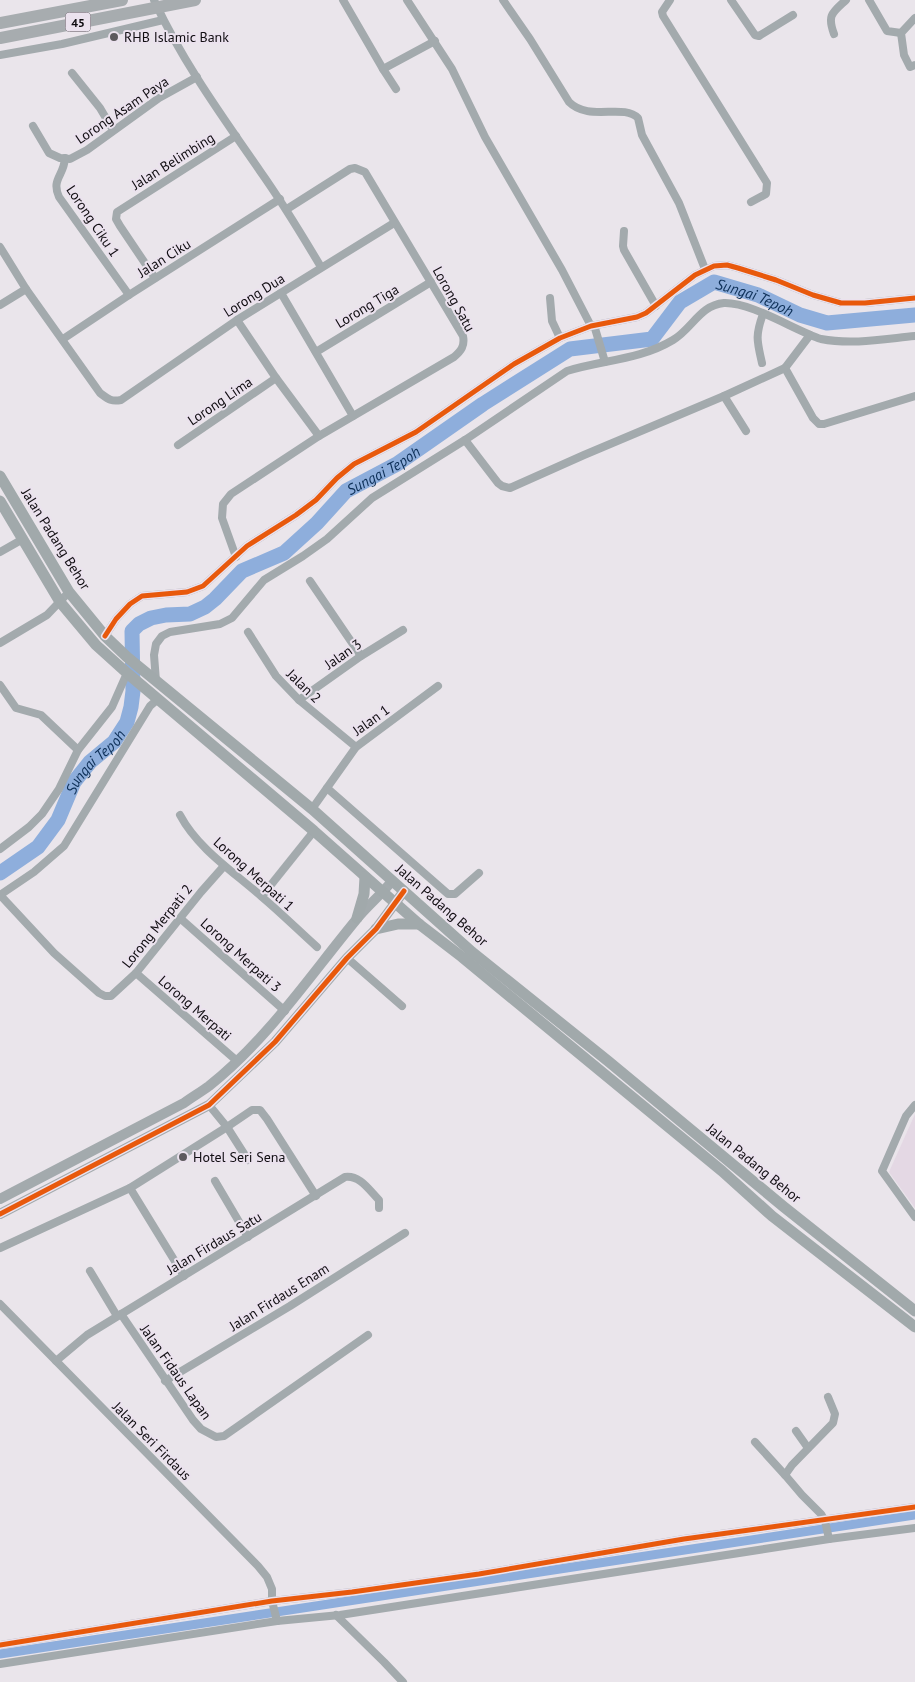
<svg xmlns="http://www.w3.org/2000/svg" width="915" height="1682" viewBox="0 0 915 1682" font-family="'PT Sans',sans-serif">
  <style>
    .education { fill: #e4d8e4 }
    .lines { fill: none; stroke-linecap: round; stroke-linejoin: round }
    .canal { stroke: #8eaedc; stroke-width: 9 }
    .river { stroke: #8eaedc; stroke-width: 15 }
    .minor { stroke: #a3aaad; stroke-width: 8 }
    .tertiary { stroke: #a3aaad; stroke-width: 10 }
    .secondary { stroke: #a1a9ab; stroke-width: 11 }
    .trunk { stroke: #a7acaf; stroke-width: 12 }
    .cycleway-casing { stroke: #ebe2ee; stroke-width: 8 }
    .cycleway { stroke: #e8590c; stroke-width: 5 }
    .poi-dot { fill: #5c595d; stroke: #ebe2ee; stroke-width: 2 }
    .labels { text-anchor: middle; dominant-baseline: central; stroke-width: 4; stroke-linejoin: round; paint-order: stroke }
    .shield { fill: #ebe2ee; stroke: #524d53; stroke-width: 1 }
    .shield-label { font-size: 12px; font-weight: bold; fill: #100d11 }
    .poi-label { font-size: 14px; fill: #100d11; stroke: #ebe2ee; text-anchor: start }
    .street-label { font-size: 14px; fill: #100d11; stroke: #ebe2ee }
    .water-label { font-size: 15px; font-style: italic; fill: #0d2f57; stroke: #ebe2ee }
  </style>
  <rect width="100%" height="100%" fill="#eae5eb"/>
  <!-- education -->
  <polygon class="education" points="915,1114 915,1208 889,1172"/>
  <g class="lines">
    <!-- canal -->
    <polyline class="canal" points="0,1654 915,1515"/>
    <!-- river -->
    <path class="river" id="s1" d="M0,873L38,847L58,820L74,782L90,762L114,742L127,722L131,707L133,691L132,631L139,624L151,618L166,615L190,614L205,607L215,599L242,571L284,553L317,523L346,491L397,464L483,404L570,349L652,339L680,302L714,282L758,295L800,315L827,323L915,315"/>
    <!-- minor -->
    <g class="minor">
      <path d="M154,0C182,61 222,116 260,171C282,202 302,235 321,267"/>
      <polyline points="343,0 383,69 435,41"/>
      <polyline points="407,0 452,69 485,137 562,270 591,326"/>
      <path d="M503,0L530,39L569,102C589,122 623,103 638,118L642,135L679,203L705,269"/>
      <polyline points="670,0 662,12 663,16 767,183 766,194 751,202"/>
      <polyline points="731,0 755,35 759,36 793,15"/>
      <polyline points="869,0 887,31 901,33"/>
      <polyline points="915,18 901,33 904,55 910,67 915,65"/>
      <path d="M834,34C827,15 832,13 846,0"/>
      <polyline points="0,55 62,44 163,20"/>
      <polyline points="383,69 396,89"/>
      <polyline points="72,73 100,108 113,130"/>
      <polyline points="33,126 49,153 60,158 70,159 87,150 159,98 197,77"/>
      <path d="M65,158C64,176 51,179 59,197L129,295"/>
      <polyline points="624,231 623,246 624,250 656,306"/>
      <path d="M0,247L26,289L100,393C108,399 111,402 121,400L237,320L394,223"/>
      <polyline points="155,278 120,226 116,219 117,212 236,136"/>
      <polyline points="281,293 353,416"/>
      <polyline points="550,298 552,321 560,338"/>
      <polyline points="0,305 26,289"/>
      <polyline points="237,320 276,378 319,436"/>
      <polyline points="594,325 605,362"/>
      <polyline points="810,335 785,368 813,418 819,424 824,424 915,396"/>
      <polyline points="63,339 129,295 280,199"/>
      <polyline points="316,352 431,282"/>
      <path d="M762,363C757,341 755,336 763,314"/>
      <polyline points="724,396 746,431"/>
      <polyline points="465,440 498,483 502,486 510,488 584,455 724,396 785,368"/>
      <polyline points="178,445 276,378"/>
      <polyline points="0,552 23,539"/>
      <path d="M236,557L222,518L223,504L231,494L319,436L454,357C461,351 465,346 463,336L365,172L355,168L350,169L287,209"/>
      <polyline points="310,581 361,656"/>
      <polyline points="248,632 276,676 299,700 356,747"/>
      <polyline points="105,636 116,619 130,604 142,596 187,592 203,586 247,546 296,515 316,500 337,478 354,464 416,432 514,364 560,338 591,326 637,317 646,313 695,275 714,266 727,265 738,268 776,280 813,295 841,303 865,303 915,298"/>
      <polyline points="0,643 47,615 69,592"/>
      <path d="M156,681L154,655L156,644L162,636L170,632L220,624L232,618L264,580L303,556L327,539L372,498L465,440L567,371C602,360 640,360 673,340C692,329 700,305 724,303C751,302 794,330 821,339C852,345 884,339 915,336"/>
      <polyline points="0,685 16,708 41,715 78,750"/>
      <polyline points="299,700 361,656 403,630"/>
      <polyline points="327,788 448,894 455,894 479,873"/>
      <polyline points="312,809 356,747 438,686"/>
      <path d="M180,815C198,849 234,872 262,897C281,913 298,930 317,947"/>
      <polyline points="0,849 29,827 42,814 59,789 78,750 112,707 127,673"/>
      <polyline points="0,895 54,953 99,993 105,996 111,996 136,973 201,892 224,866"/>
      <polyline points="0,895 34,872 64,846 150,706 158,699"/>
      <polyline points="262,896 314,831"/>
      <polyline points="181,919 285,1011"/>
      <polyline points="347,958 402,1006"/>
      <polyline points="136,973 237,1061"/>
      <polyline points="209,1105 227,1127 248,1160"/>
      <polyline points="915,1105 906,1116 882,1171 915,1217"/>
      <polyline points="215,1181 248,1237"/>
      <polyline points="130,1188 184,1276"/>
      <polyline points="0,1248 130,1188 227,1127 252,1110 260,1110 267,1119 316,1196"/>
      <polyline points="90,1271 117,1316"/>
      <polyline points="0,1304 258,1566 267,1577 272,1589 272,1601 277,1621"/>
      <polyline points="121,1314 193,1420 201,1429 216,1437 224,1436 368,1335"/>
      <path d="M56,1361L87,1335L345,1177C360,1175 369,1190 379,1200V1208"/>
      <polyline points="165,1381 290,1306 405,1233"/>
      <polyline points="828,1397 835,1414 833,1423 792,1465 785,1475 802,1495 821,1514 825,1521 829,1539"/>
      <polyline points="796,1431 808,1448"/>
      <polyline points="755,1442 785,1475"/>
      <polyline points="336,1615 384,1662 403,1682"/>
      <polyline points="0,1645 272,1601 352,1592 479,1574 684,1539 915,1507"/>
      <polyline points="0,1664 277,1621 340,1615 829,1539 915,1528"/>
    </g>
    <!-- tertiary -->
    <g class="tertiary">
      <path d="M0,1199L184,1103C192,1097 201,1092 209,1086C267,1040 309,977 356,920C367,906 381,895 392,881"/>
      <polyline points="0,1214 209,1105 275,1042 347,958 376,929 404,891"/>
    </g>
    <!-- secondary -->
    <g class="secondary">
      <polyline points="0,476 69,592 105,636 127,657 312,809 472,952 608,1061 784,1207 915,1311"/>
      <polyline points="0,501 60,602 96,645 127,673 314,831 419,924 462,957 722,1171 772,1216 915,1327"/>
      <polyline points="357,918 364,894 365,877"/>
      <polyline points="376,929 398,924 419,924"/>
    </g>
    <!-- trunk -->
    <g class="trunk">
      <polyline points="0,23 122,0"/>
      <polyline points="0,38 195,0"/>
    </g>
    <defs>
      <g id="cycleway">
        <polyline points="105,636 116,619 130,604 142,596 187,592 203,586 247,546 296,515 316,500 337,478 354,464 416,432 514,364 560,338 591,326 637,317 646,313 695,275 714,266 727,265 738,268 776,280 813,295 841,303 865,303 915,298"/>
        <polyline points="0,1214 209,1105 275,1042 347,958 376,929 404,891"/>
        <polyline points="0,1645 272,1601 352,1592 479,1574 684,1539 915,1507"/>
      </g>
    </defs>
    <!-- cycleway casing -->
    <use href="#cycleway" class="cycleway-casing"/>
    <!-- cycleway -->
    <use href="#cycleway" class="cycleway"/>
  </g>
  <!-- markers -->
  <g class="poi-dot">
    <circle cx="114" cy="37" r="5"/>
    <circle cx="183" cy="1157" r="5"/>
  </g>
  <g class="labels">
    <!-- shield labels -->
    <rect class="shield" x="65.5" y="12.5" width="25" height="19" rx="4"/>
    <g class="shield-label">
      <text x="78" y="22">45</text>
    </g>
    <!-- poi labels -->
    <g class="poi-label">
      <text x="124" y="37">RHB Islamic Bank</text>
      <text x="193" y="1157">Hotel Seri Sena</text>
    </g>
    <!-- street labels -->
    <g class="street-label">
      <text transform="translate(122 110) rotate(-34)">Lorong Asam Paya</text>
      <text transform="translate(173 161) rotate(-32)">Jalan Belimbing</text>
      <text transform="translate(93 221) rotate(56)">Lorong Ciku 1</text>
      <text transform="translate(164 258) rotate(-32)">Jalan Ciku</text>
      <text transform="translate(254 295) rotate(-32)">Lorong Dua</text>
      <text transform="translate(454 299) rotate(61)">Lorong Satu</text>
      <text transform="translate(367 306) rotate(-31)">Lorong Tiga</text>
      <text transform="translate(220 401) rotate(-34)">Lorong Lima</text>
      <text transform="translate(56 539) rotate(58)">Jalan Padang Behor</text>
      <text transform="translate(343 654) rotate(-35)">Jalan 3</text>
      <text transform="translate(304 686) rotate(44)">Jalan 2</text>
      <text transform="translate(371 720) rotate(-36)">Jalan 1</text>
      <text transform="translate(254 874) rotate(42)">Lorong Merpati 1</text>
      <text transform="translate(442 905) rotate(41)">Jalan Padang Behor</text>
      <text transform="translate(157 926) rotate(-51)">Lorong Merpati 2</text>
      <text transform="translate(241 955) rotate(42)">Lorong Merpati 3</text>
      <text transform="translate(195 1008) rotate(41)">Lorong Merpati</text>
      <text transform="translate(754 1163) rotate(39)">Jalan Padang Behor</text>
      <text transform="translate(214 1243) rotate(-31)">Jalan Firdaus Satu</text>
      <text transform="translate(279 1297) rotate(-32)">Jalan Firdaus Enam</text>
      <text transform="translate(176 1372) rotate(55)">Jalan Fidaus Lapan</text>
      <text transform="translate(152 1441) rotate(45)">Jalan Seri Firdaus</text>
    </g>
    <!-- water labels -->
    <g class="water-label">
      <text stroke="none"><textPath href="#s1" startOffset="1035">Sungai Tepoh</textPath></text>
      <text stroke="none"><textPath href="#s1" startOffset="600">Sungai Tepoh</textPath></text>
      <text stroke="none"><textPath href="#s1" startOffset="150">Sungai Tepoh</textPath></text>
    </g>
  </g>
</svg>
